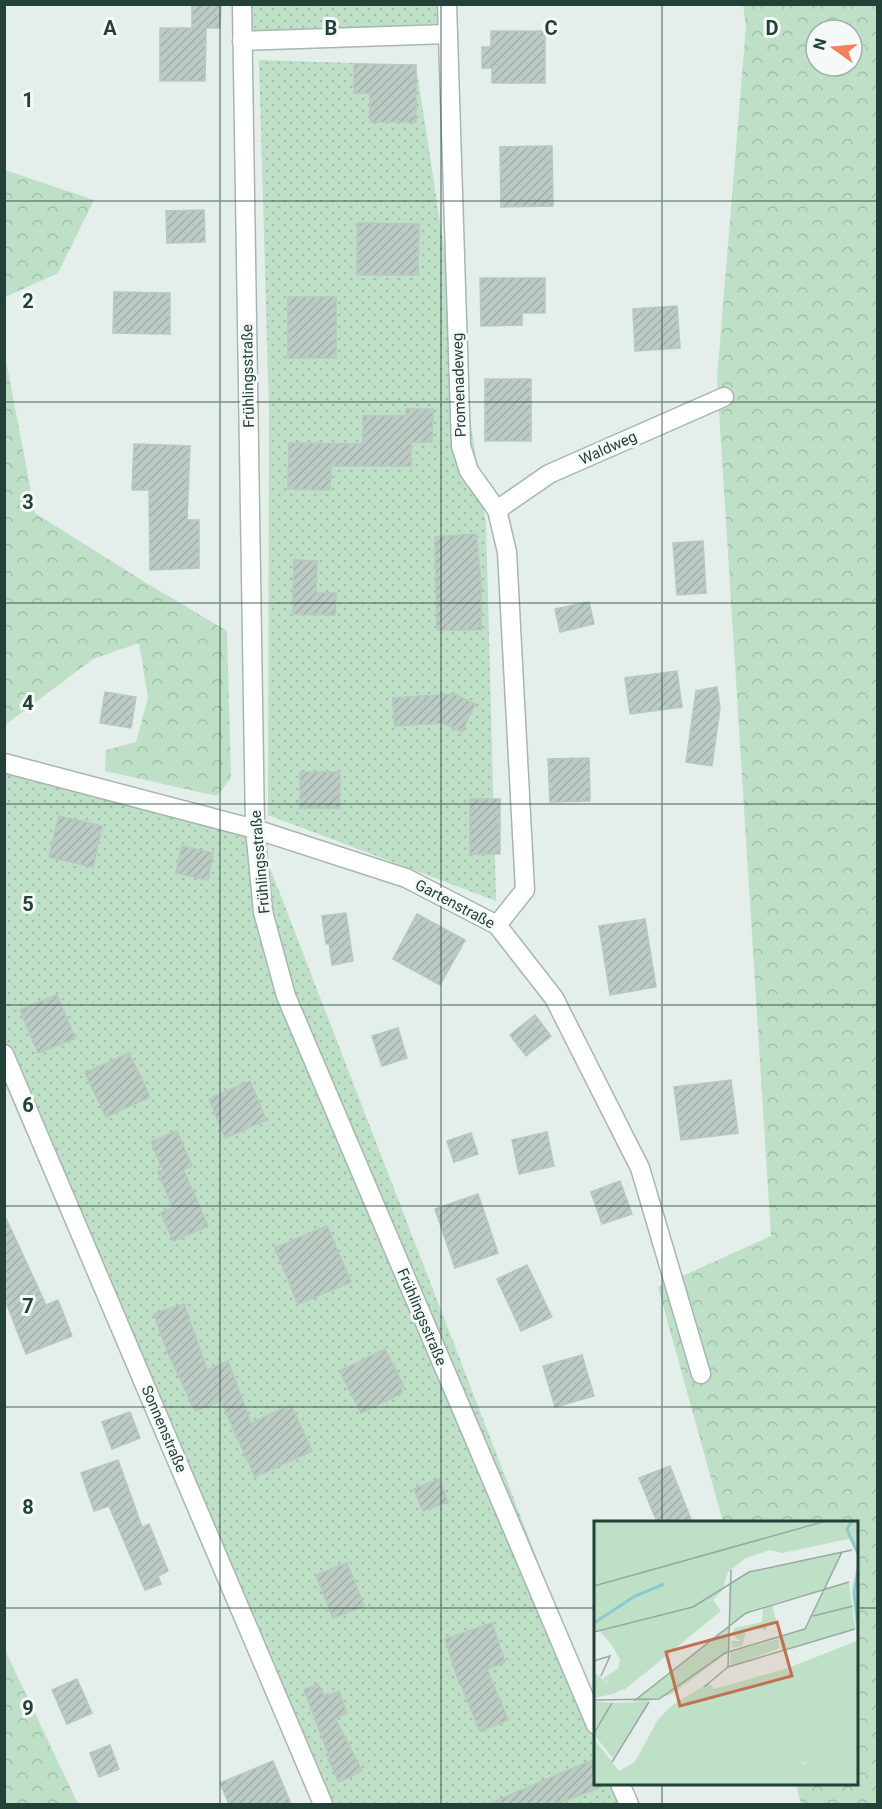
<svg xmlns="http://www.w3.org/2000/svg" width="882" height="1809" viewBox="0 0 882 1809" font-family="Roboto,sans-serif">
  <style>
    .forest { fill: url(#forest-crowns); fill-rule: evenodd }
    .garden { fill: url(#garden-dots) }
    .building { fill: url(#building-hatch); stroke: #b6c8c0; stroke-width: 1.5 }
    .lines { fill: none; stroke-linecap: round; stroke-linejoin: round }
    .minor-casing { stroke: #a6b7b1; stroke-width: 21 }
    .minor { stroke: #fff; stroke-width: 18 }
    .grid { fill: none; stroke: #234138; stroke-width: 1.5; stroke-opacity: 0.55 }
    .labels { text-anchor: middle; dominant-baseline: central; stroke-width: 6; stroke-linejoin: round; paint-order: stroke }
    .street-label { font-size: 15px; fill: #234138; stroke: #f5faf8 }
    .inset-river { fill: none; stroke: #8bcad4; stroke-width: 3 }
    .inset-road { fill: none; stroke: #97a9a3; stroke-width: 1.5 }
    .view { fill: #c17052; fill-opacity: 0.15; stroke: #c17052; stroke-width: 3 }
    .inset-edge { fill: none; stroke: #234138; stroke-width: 3 }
    .grid-label { font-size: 20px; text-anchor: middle; font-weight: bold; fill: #234138; stroke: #f5faf8; stroke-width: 6; stroke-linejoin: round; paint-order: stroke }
  </style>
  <defs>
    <pattern id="forest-crowns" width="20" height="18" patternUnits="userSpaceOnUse" patternTransform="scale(1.5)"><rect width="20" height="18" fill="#bde0c6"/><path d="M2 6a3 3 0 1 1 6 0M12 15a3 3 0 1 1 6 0" fill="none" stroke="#a2c1ab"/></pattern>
    <pattern id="garden-dots" width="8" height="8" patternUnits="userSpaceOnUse" patternTransform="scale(1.5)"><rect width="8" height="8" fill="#bde0c6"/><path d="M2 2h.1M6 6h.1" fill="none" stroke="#a2c1ab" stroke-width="1.8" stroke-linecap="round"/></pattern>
    <pattern id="building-hatch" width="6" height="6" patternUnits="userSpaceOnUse" patternTransform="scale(1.5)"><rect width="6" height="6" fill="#bcccc5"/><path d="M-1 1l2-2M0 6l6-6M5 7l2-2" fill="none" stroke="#a1b0aa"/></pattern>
  </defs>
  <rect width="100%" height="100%" fill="#e4eeea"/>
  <!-- forest -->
  <g class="forest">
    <path d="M743,5H877V1804H801L796,1784H856V1522H723L658,1287L771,1236L717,379L746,26ZM816,30H852V66H816Z"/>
    <polygon points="5,170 94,200 58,273 5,297"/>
    <polygon points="4,350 35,513 143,581 227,631 231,778 217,796 105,771 106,750 136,742 148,698 139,643 93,659 5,725"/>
    <polygon points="5,1650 78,1804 5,1804"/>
  </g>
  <!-- garden -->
  <g class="garden">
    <polygon points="242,5 447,5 448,34 242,41"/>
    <polygon points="259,60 416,65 486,523 496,901 268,815 269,411"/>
    <polygon points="4,763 255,829 595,1709 596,1784 624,1784 632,1804 323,1804 5,1054"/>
  </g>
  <!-- building -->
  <g class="building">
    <polygon points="192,5 221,5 220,28 206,28 205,81 160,81 160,28 192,28"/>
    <polygon points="491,31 545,31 545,83 492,83 492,68 482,68 482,47 491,47"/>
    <polygon points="354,64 416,65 416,122 370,122 370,93 354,93"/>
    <polygon points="552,146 553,206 501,207 500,147"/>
    <polygon points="204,210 205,242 167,243 166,211"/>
    <polygon points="358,223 419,224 418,275 357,275"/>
    <polygon points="480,278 545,278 545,313 522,313 522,325 481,326"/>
    <polygon points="114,292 170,293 170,334 113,333"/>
    <rect x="288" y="297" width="48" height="61"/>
    <polygon points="677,306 680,348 635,351 633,309"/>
    <rect x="485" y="379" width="46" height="62"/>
    <polygon points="406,409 433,409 432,442 411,442 411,466 331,466 330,490 288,489 289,443 363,444 363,416 406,416"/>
    <polygon points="134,444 190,446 187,520 199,520 199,568 150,570 149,490 132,490"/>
    <polygon points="476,534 481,583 481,630 437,630 435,537"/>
    <polygon points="703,541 706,593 677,595 673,543"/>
    <polygon points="294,560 317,561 316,593 336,593 335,615 293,614"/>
    <polygon points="589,602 594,624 560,632 555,609"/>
    <polygon points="677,671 682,707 630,714 625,678"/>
    <polygon points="717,687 720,708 712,766 686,762 696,691"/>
    <polygon points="105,692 136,697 131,728 100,723"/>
    <polygon points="454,694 475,704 462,732 443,723 395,726 393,698"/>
    <polygon points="589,758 590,801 550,802 548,759"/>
    <rect x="300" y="772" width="40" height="36"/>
    <rect x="470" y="799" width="30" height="55"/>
    <polygon points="59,816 102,826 93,867 49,857"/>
    <polygon points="182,846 213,853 208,880 176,873"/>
    <polygon points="346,913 353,961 332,965 329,943 326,944 322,916"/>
    <polygon points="417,914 465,940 440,985 393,959"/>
    <polygon points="645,919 656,987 610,995 599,926"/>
    <polygon points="57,995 75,1038 38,1053 20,1010"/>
    <polygon points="535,1015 551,1036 526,1056 510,1035"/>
    <polygon points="398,1028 407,1058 382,1066 372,1036"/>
    <polygon points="129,1053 150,1097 106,1117 85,1073"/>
    <polygon points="731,1080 738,1133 681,1140 674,1087"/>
    <polygon points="250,1081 266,1120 225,1138 209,1099"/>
    <polygon points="177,1131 192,1166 183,1169 208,1226 173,1241 161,1213 173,1208 158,1172 163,1170 151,1142"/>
    <polygon points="547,1132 554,1166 519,1174 512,1140"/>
    <polygon points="471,1133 478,1154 454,1162 447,1141"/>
    <polygon points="620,1181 632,1214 602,1224 591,1192"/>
    <polygon points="478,1194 498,1253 455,1268 435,1209"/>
    <polygon points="4,1214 46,1305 58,1300 72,1336 26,1354 4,1297"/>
    <polygon points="327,1226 351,1282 298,1304 275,1248"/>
    <polygon points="527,1265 552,1317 521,1331 497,1279"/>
    <polygon points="184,1304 207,1370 228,1361 251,1423 291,1405 312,1451 255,1477 221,1401 195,1411 168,1353 154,1314"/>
    <polygon points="385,1349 404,1387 401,1388 402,1393 361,1413 340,1371"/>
    <polygon points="582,1355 594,1396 555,1407 543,1366"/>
    <polygon points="130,1412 140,1438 112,1449 102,1422"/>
    <polygon points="118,1460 142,1527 149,1524 168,1571 158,1576 161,1584 145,1590 109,1506 94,1511 81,1473"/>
    <polygon points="670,1466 692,1522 657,1522 639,1478"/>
    <polygon points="439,1479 448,1502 423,1511 414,1489"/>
    <polygon points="347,1563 364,1606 333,1618 316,1575"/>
    <polygon points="492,1623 505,1662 487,1669 508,1720 480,1731 457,1676 445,1639"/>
    <polygon points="77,1679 92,1713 67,1724 52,1690"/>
    <polygon points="318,1684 325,1697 339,1691 347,1713 335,1718 362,1771 339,1782 328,1759 330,1758 304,1690"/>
    <polygon points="110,1745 119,1769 99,1777 90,1753"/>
    <polygon points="592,1760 596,1769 596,1784 602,1784 603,1786 556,1804 489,1804"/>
    <polygon points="273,1761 291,1804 229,1804 220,1783"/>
  </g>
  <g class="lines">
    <defs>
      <g id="minor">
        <polyline points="242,4 255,829 263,912 286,996 596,1725"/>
        <polyline points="447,4 461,446 469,471 497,510 507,552 525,890 497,925"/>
        <polyline points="242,41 448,34"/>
        <polyline points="497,510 549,474 724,397"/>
        <polyline points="4,763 255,829 406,878 497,925 554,998 640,1168 701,1374"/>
        <polyline points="4,1054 323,1804"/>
        <polyline points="620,1784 629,1804"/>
      </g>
    </defs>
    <!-- minor casing -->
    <use href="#minor" class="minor-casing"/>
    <!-- minor -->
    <use href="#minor" class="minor"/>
  </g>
  <!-- grid -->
  <path class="grid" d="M220,4V1804M441,4V1804M662,4V1522M4,201H878M4,402H878M4,603H878M4,804H878M4,1005H878M4,1206H878M4,1407H878M4,1608H596M856,1608H878M662,1784V1804"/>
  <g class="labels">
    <!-- street labels -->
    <g class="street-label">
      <text transform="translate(248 376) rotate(-91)">Frühlingsstraße</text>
      <text transform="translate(459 385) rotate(-92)">Promenadeweg</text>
      <text transform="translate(608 448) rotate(-24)">Waldweg</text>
      <text transform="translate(260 862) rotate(-95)">Frühlingsstraße</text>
      <text transform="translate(455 904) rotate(28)">Gartenstraße</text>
      <text transform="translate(422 1317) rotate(67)">Frühlingsstraße</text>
      <text transform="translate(164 1429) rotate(67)">Sonnenstraße</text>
    </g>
  </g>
  <!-- overview -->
  <g transform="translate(594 1521)">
    <rect width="264" height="264" fill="#e4eeea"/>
    <path d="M264,5V12L192,28L194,22ZM24,148L36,158L35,165L19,173V167L9,157ZM213,240L227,245L231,264H197L194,259Z" fill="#bde0c6"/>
    <path d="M0,0H264V5L194,22L192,27L264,12V264H231L227,245L213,240L209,242L208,256L197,257V264H0V218L25,250L41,241L63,200L77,185L115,162L120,168L194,147L263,120L258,67L264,40L261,24L254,18L188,32L176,29L152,37L134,51L128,70L119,79L127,90L29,170L36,158L24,148L26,139L18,124L5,109L0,110ZM178,84L182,100L173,103L172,110L164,105L152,111L148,125L138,127L137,120H146L138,113L141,107L168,101L169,87ZM0,151L19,167V173L0,177Z" fill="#bde0c6"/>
    <path d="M248,31L232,67L255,61L261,108L188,129L185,116L211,108L231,68L160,88L136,104V130L78,173L55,180L19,237L0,214L19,182L50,181L39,180L136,104L135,62L153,52ZM184,118L186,127L136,146L137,131ZM0,180L18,182L2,206L0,204Z" fill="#bde0c6"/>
    <path class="inset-river" d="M258,0L253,8L264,33M264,51L260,73L264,101M0,102L41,75L70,63"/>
    <path class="inset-road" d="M0,65L232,0M219,95L259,85M0,111L99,86L155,51L258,29M0,140L16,135L7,155M134,146L261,108M110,166L134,146L137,49M0,179L65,178L131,132L211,108L248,31M40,180L152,92L255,61M0,212L18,182M18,241L55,181"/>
    <path class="view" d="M183,101L198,155L86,185L72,131Z"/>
    <rect width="264" height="264" class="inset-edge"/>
  </g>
  <g class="grid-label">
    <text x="110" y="35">A</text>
    <text x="331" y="35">B</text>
    <text x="551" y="35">C</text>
    <text x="772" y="35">D</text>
    <text x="28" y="107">1</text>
    <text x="28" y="308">2</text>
    <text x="28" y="509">3</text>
    <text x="28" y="710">4</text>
    <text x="28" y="911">5</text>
    <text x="28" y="1112">6</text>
    <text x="28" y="1313">7</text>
    <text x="28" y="1514">8</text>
    <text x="28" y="1715">9</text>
  </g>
  <!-- border -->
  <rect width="882" height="1809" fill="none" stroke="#234138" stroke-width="12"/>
  <!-- north arrow -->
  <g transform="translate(834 48) rotate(285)"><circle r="28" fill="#f5faf8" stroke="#a1b0ab" stroke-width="1.5"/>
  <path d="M0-4.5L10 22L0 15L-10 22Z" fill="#f67f5b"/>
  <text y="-9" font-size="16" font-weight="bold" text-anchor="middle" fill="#234138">N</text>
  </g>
</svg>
